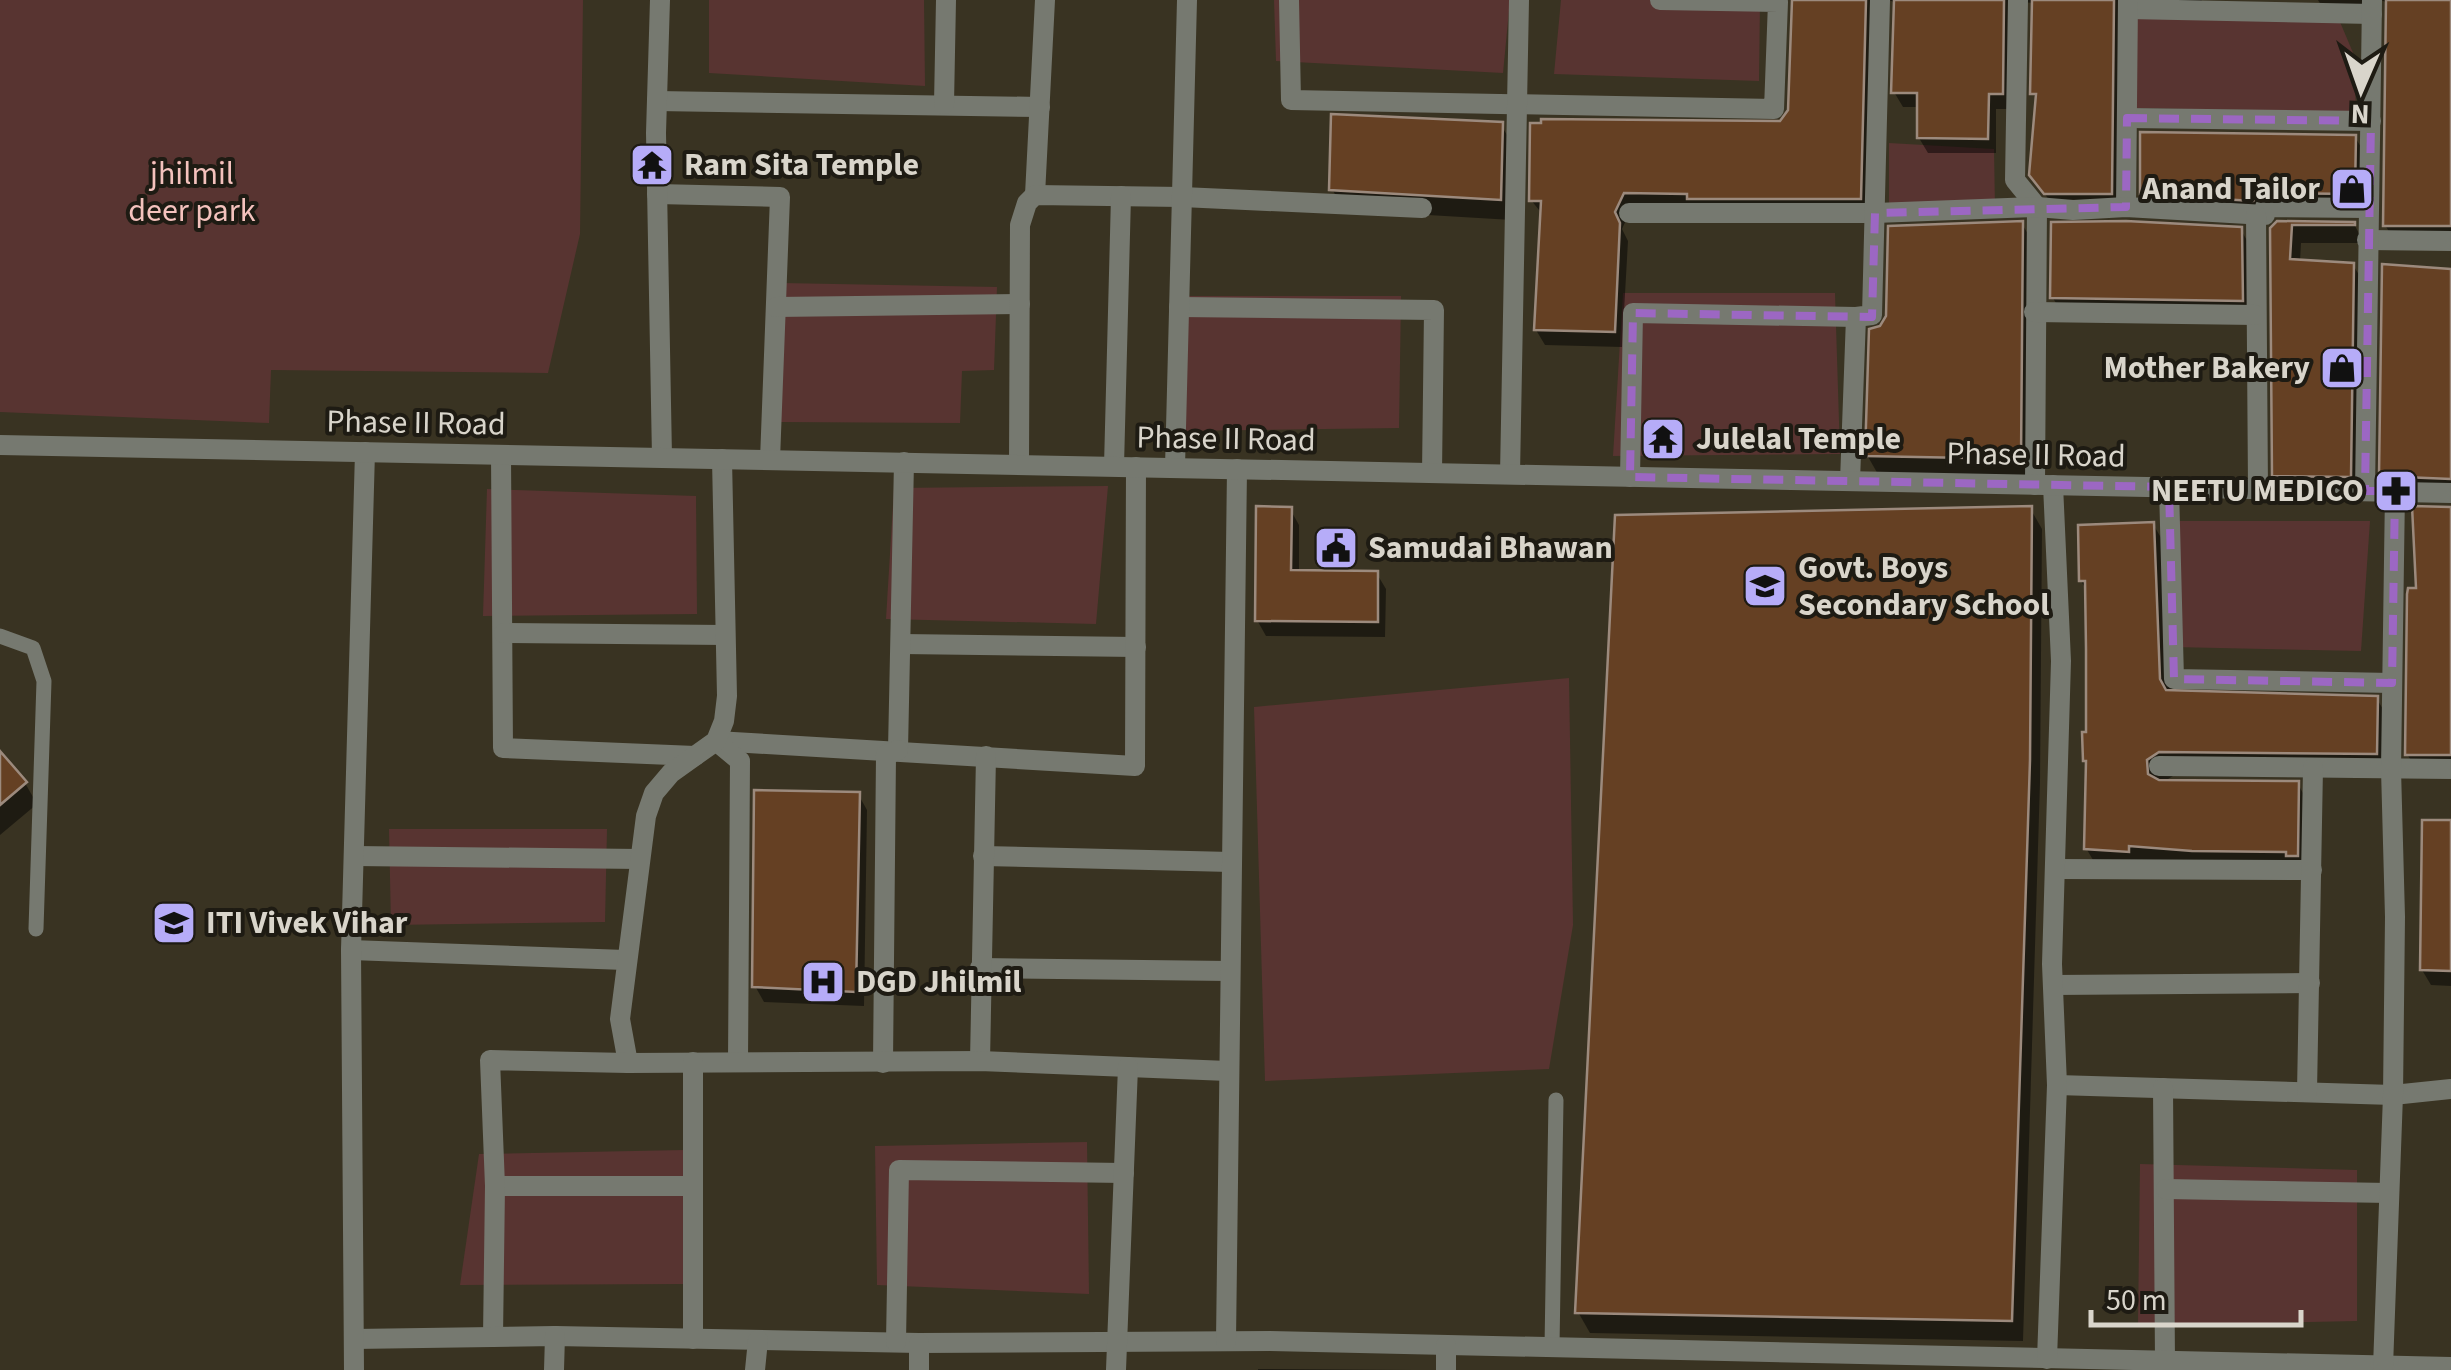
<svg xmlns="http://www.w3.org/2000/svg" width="2451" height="1370" viewBox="0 0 2451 1370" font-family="'Source Sans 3',sans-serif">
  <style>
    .green { fill: #583431 }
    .shadow { fill: #0007 }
    .building { fill: #654023; stroke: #9c8a7d; stroke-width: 2.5 }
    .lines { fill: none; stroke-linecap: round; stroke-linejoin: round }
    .service { stroke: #767970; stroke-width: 15 }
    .minor { stroke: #767970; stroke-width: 20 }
    .tertiary { stroke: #767970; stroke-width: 20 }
    .marked { fill: none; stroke: #9c67c3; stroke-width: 8; stroke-dasharray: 20 12; stroke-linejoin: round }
    .labels { text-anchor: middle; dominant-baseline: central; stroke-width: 8; stroke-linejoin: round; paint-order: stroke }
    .poi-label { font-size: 32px; font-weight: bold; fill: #d9d5cb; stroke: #1e1b13; text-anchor: start }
    .park-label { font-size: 32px; fill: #f4c2bd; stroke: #1e1b13 }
    .street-label { font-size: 32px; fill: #d9d5cb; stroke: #1e1b13 }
  </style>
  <rect width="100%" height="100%" fill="#393322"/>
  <!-- green -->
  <g class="green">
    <polygon points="0,0 583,0 580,234 548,373 271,370 269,423 0,412"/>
    <polygon points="709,0 924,0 925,86 709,73"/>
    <polygon points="1274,0 1510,0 1503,73 1276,61"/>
    <polygon points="1561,0 1760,0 1759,81 1554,74"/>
    <polygon points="2134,17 2340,22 2354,55 2356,112 2132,108"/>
    <polygon points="1889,143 1994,149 1995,208 1889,207"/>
    <polygon points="781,283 997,287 994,370 962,371 960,423 778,422"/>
    <polygon points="1623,293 1835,293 1840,454 1613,456"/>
    <polygon points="1188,296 1401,296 1399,428 1180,431"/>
    <polygon points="1108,486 1096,624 886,619 894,488"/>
    <polygon points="487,489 696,496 697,614 483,616"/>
    <polygon points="2175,521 2370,521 2361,651 2173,647"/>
    <polygon points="1569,678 1573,925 1549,1069 1265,1081 1254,707"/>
    <polygon points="389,829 607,829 605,922 391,925"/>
    <polygon points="1087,1142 1089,1294 877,1285 875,1146"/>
    <polygon points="684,1150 684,1284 460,1285 479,1154"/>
    <polygon points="2140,1164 2357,1170 2357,1321 2138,1326"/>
  </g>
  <!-- shadow -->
  <g class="shadow">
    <polygon points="1792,0 2202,0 2199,5 2139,0 2120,208 2055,208 2031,175 2038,103 2033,93 2034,3 2021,2 2010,109 1996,109 1996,153 1928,153 1919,138 1919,107 1903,107 1894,92 1896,3 1889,0 1868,214 1632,207 1622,229 1628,241 1622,347 1545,345 1536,330 1543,215 1531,200 1788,119"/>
    <polygon points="2318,0 2451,0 2451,240 2394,240 2385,225 2388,3 2381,0 2326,13"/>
    <polygon points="1501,125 1513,145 1512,220 1344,210 1332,189"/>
    <polygon points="2355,137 2365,154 2364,210 2152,210 2142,193"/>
    <polygon points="2278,223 2354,224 2364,243 2301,243 2300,262 2353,265 2364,283 2361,495 2285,493 2274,475"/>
    <polygon points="2022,224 2034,244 2032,479 1879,476 1867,455 1882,328"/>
    <polygon points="2241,230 2253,251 2253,321 2065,319 2053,298"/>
    <polygon points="2451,271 2451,493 2390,490 2381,476"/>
    <polygon points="2030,508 2042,529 2040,782 2023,1341 1590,1333 1578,1312"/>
    <polygon points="2451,508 2451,769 2416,769 2407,754 2418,591"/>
    <polygon points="1290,509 1299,525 1299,573 1377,574 1386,589 1385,637 1266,636 1257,620"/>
    <polygon points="2153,524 2167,548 2172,693 2377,699 2391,723 2390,778 2173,776 2163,782 2298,784 2311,808 2310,880 2100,872 2086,848 2087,591 2081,581"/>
    <polygon points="0,754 25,783 37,804 0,835"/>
    <polygon points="858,794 867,810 864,1006 764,1002 755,986"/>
    <polygon points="2451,823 2451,986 2431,985 2422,970"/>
    <polygon points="1258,1369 1412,1370 1258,1370"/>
  </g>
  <!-- building -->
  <g class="building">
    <polygon points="1792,0 1866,0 1861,199 1687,199 1687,194 1624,193 1615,212 1620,223 1615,332 1534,330 1541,201 1529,201 1530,123 1541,123 1541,119 1780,121 1788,110"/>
    <polygon points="1894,0 2004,0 2003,94 1989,94 1988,139 1917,138 1917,93 1891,93"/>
    <polygon points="2032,0 2114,0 2112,194 2044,194 2029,175 2036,94 2030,94"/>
    <polygon points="2386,0 2451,0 2451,226 2383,226"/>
    <polygon points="1331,114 1503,122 1501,200 1329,190"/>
    <polygon points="2140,132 2356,135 2355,194 2265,193 2253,201 2140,194"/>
    <polygon points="2023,221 2021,459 1865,456 1869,329 1880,326 1886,316 1888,226"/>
    <polygon points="2126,221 2242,227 2243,301 2050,298 2051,222"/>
    <polygon points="2277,221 2355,222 2355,225 2292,225 2290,259 2354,263 2351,477 2272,476 2270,228"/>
    <polygon points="2382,264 2451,269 2451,479 2379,476"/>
    <polygon points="1256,506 1292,507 1291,570 1378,571 1378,622 1255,621"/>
    <polygon points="2032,506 2030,760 2012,1321 1575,1313 1615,515"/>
    <polygon points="2412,506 2451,507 2451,755 2405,755 2407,594 2408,588 2416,588"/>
    <polygon points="2154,522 2160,679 2166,690 2378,696 2377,754 2159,752 2147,760 2148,774 2159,780 2299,781 2298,856 2286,856 2286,852 2192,851 2129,846 2129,852 2084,849 2086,761 2083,761 2082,732 2086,732 2086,649 2085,581 2079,581 2078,525"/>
    <polygon points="0,751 27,782 0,805"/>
    <polygon points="754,790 860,792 856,992 752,987"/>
    <polygon points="2422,820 2451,820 2451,971 2420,970"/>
  </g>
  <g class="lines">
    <!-- service -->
    <g class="service">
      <polyline points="0,636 33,648 44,681 36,929"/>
      <polyline points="1552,1347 1556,1100"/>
    </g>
    <!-- minor -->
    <g class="minor">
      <polyline points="1289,0 1291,100 1774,109 1778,2 1660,0"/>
      <polyline points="2018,0 2015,180 2037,207 2035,485"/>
      <polyline points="2128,9 2372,14"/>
      <polyline points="657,101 1040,107"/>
      <polyline points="944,104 946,0"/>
      <polyline points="2127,118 2371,121"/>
      <polyline points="657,194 780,197 770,460"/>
      <polyline points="1035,195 1045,0"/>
      <polyline points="2126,207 2128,0"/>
      <polyline points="1629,213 1875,213 2037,207 2073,210 2126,207 2265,215 2265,207 2368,208"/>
      <polyline points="2256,215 2258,489"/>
      <polyline points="2367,240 2451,241"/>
      <polyline points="776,307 1020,304"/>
      <polyline points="1179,307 1434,310 1432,473"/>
      <polyline points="2034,312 2255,315"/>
      <polyline points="501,455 503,748 695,756"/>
      <polyline points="1019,465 1020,225 1027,203 1035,195 1182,197 1422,208"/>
      <polyline points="1114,466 1121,196"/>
      <polyline points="1175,467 1187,0"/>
      <polyline points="1510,474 1519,0"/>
      <polyline points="1630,477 1633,313 1856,317"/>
      <polyline points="1850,481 1856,317 1872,315 1880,0"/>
      <polyline points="2169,487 2174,679 2392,683"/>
      <polyline points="2365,491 2372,0"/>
      <polyline points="504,633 725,635"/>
      <polyline points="902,644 1136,647"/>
      <polyline points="716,741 1135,766 1136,467"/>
      <polyline points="716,741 740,761 738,1062"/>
      <polyline points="898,750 904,462"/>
      <polyline points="2159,766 2451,769"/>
      <polyline points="354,856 640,859"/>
      <polyline points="983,856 1231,862"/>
      <polyline points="2055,869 2312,870"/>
      <polyline points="351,950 625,960"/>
      <polyline points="980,968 1229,971"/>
      <polyline points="2053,985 2310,983"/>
      <polyline points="980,1061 986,756"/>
      <polyline points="628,1063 620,1019 646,816 654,793 671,773 716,741 724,721 727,696 722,459"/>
      <polyline points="883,1063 886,755 898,750"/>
      <polyline points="2057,1085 2393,1095 2451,1089"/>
      <polyline points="2163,1088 2165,1362"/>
      <polyline points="2307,1092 2313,768"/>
      <polyline points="495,1186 693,1186"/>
      <polyline points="2166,1189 2389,1193"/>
      <polyline points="493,1337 495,1186 490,1060 628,1063 980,1061 1228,1071"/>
      <polyline points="354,1339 555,1336 919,1343 1270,1341 2451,1367"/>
      <polyline points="693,1339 693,1062"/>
      <polyline points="1226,1341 1237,469"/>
      <polyline points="896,1342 899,1170 1124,1173"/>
      <polyline points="2047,1359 2057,1085 2052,964 2061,661 2053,485"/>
      <polyline points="2383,1367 2393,1095 2395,917 2391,769 2395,491"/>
      <polyline points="354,1370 351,950 365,452"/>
      <polyline points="554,1370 555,1336"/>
      <polyline points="755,1370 758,1340"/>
      <polyline points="919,1370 919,1343"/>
      <polyline points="1116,1370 1128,1067"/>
      <polyline points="1446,1370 1446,1345"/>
    </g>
    <!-- tertiary -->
    <g class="tertiary">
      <polyline points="660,0 656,133 662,457"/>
      <polyline points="0,445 2451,493"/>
    </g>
  </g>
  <!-- marked area -->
  <path class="marked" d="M2127,118L2371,121L2365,491H2395L2392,683L2174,679L2169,487L1630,477L1633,313L1872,317L1875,213L2126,207Z"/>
  <!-- icons -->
  <defs>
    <symbol id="temple-square" viewBox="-11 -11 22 22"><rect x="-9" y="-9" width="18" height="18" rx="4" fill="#b6acf8" stroke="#1e1b13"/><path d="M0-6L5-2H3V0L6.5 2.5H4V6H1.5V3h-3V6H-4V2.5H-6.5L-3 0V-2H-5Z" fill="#111"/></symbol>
    <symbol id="shop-square" viewBox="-11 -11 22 22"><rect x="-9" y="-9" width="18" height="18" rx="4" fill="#b6acf8" stroke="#1e1b13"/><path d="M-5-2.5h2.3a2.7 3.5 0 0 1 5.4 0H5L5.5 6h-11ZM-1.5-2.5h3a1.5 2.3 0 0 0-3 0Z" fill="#111"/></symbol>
    <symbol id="pharmacy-square" viewBox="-11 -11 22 22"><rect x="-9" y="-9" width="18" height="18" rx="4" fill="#b6acf8" stroke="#1e1b13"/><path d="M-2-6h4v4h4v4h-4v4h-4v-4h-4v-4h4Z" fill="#111"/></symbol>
    <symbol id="civic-square" viewBox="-11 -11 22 22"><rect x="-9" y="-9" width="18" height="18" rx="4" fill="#b6acf8" stroke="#1e1b13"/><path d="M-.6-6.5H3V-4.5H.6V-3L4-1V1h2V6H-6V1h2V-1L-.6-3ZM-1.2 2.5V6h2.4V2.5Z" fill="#111"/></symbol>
    <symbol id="school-square" viewBox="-11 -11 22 22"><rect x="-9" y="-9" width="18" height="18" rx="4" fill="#b6acf8" stroke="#1e1b13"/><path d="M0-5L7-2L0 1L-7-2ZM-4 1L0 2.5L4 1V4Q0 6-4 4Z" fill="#111"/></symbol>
    <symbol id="university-square" viewBox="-11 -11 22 22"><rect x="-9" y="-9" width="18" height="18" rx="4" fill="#b6acf8" stroke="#1e1b13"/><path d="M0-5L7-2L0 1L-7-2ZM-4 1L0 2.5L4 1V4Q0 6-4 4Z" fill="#111"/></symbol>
    <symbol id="hospital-square" viewBox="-11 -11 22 22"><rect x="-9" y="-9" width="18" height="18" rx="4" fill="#b6acf8" stroke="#1e1b13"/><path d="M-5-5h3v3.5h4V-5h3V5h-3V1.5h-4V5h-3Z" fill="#111"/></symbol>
  </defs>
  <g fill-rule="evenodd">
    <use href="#temple-square" x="627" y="140" width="50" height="50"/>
    <use href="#shop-square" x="2327" y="164" width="50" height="50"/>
    <use href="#shop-square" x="2317" y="343" width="50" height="50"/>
    <use href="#temple-square" x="1638" y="414" width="50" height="50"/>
    <use href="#pharmacy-square" x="2371" y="466" width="50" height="50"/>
    <use href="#civic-square" x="1311" y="523" width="50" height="50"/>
    <use href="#school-square" x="1740" y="561" width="50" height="50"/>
    <use href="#university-square" x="149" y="898" width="50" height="50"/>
    <use href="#hospital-square" x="798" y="957" width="50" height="50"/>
  </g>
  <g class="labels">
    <!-- poi labels -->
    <g class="poi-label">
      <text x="684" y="165">Ram Sita Temple</text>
      <text x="2320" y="189" text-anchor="end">Anand Tailor</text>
      <text x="2310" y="368" text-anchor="end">Mother Bakery</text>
      <text x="1696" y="439">Julelal Temple</text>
      <text x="2364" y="491" text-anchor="end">NEETU MEDICO</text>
      <text x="1368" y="548">Samudai Bhawan</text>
      <text x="1798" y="568">Govt. Boys<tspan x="1798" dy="37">Secondary School</tspan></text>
      <text x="206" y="923">ITI Vivek Vihar</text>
      <text x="856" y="982">DGD Jhilmil</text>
    </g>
    <!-- park labels -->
    <g class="park-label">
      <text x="192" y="174">jhilmil<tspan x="192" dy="37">deer park</tspan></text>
    </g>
    <!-- street labels -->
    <g class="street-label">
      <text transform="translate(416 423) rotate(1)">Phase II Road</text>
      <text transform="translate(1226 439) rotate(1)">Phase II Road</text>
      <text transform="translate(2036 455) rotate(1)">Phase II Road</text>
    </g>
  </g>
  <!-- north arrow -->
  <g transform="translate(2361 90) rotate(182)" stroke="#1e1b13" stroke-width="8" paint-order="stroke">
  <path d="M0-8L18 38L0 25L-18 38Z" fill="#d9d5cb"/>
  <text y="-15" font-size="28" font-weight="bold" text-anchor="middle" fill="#d9d5cb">N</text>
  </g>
  <!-- scale -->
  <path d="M2091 1310v15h210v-15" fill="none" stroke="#d9d5cb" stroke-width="5"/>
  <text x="2106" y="1310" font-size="30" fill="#d9d5cb" stroke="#1e1b13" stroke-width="8" paint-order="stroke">50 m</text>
</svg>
